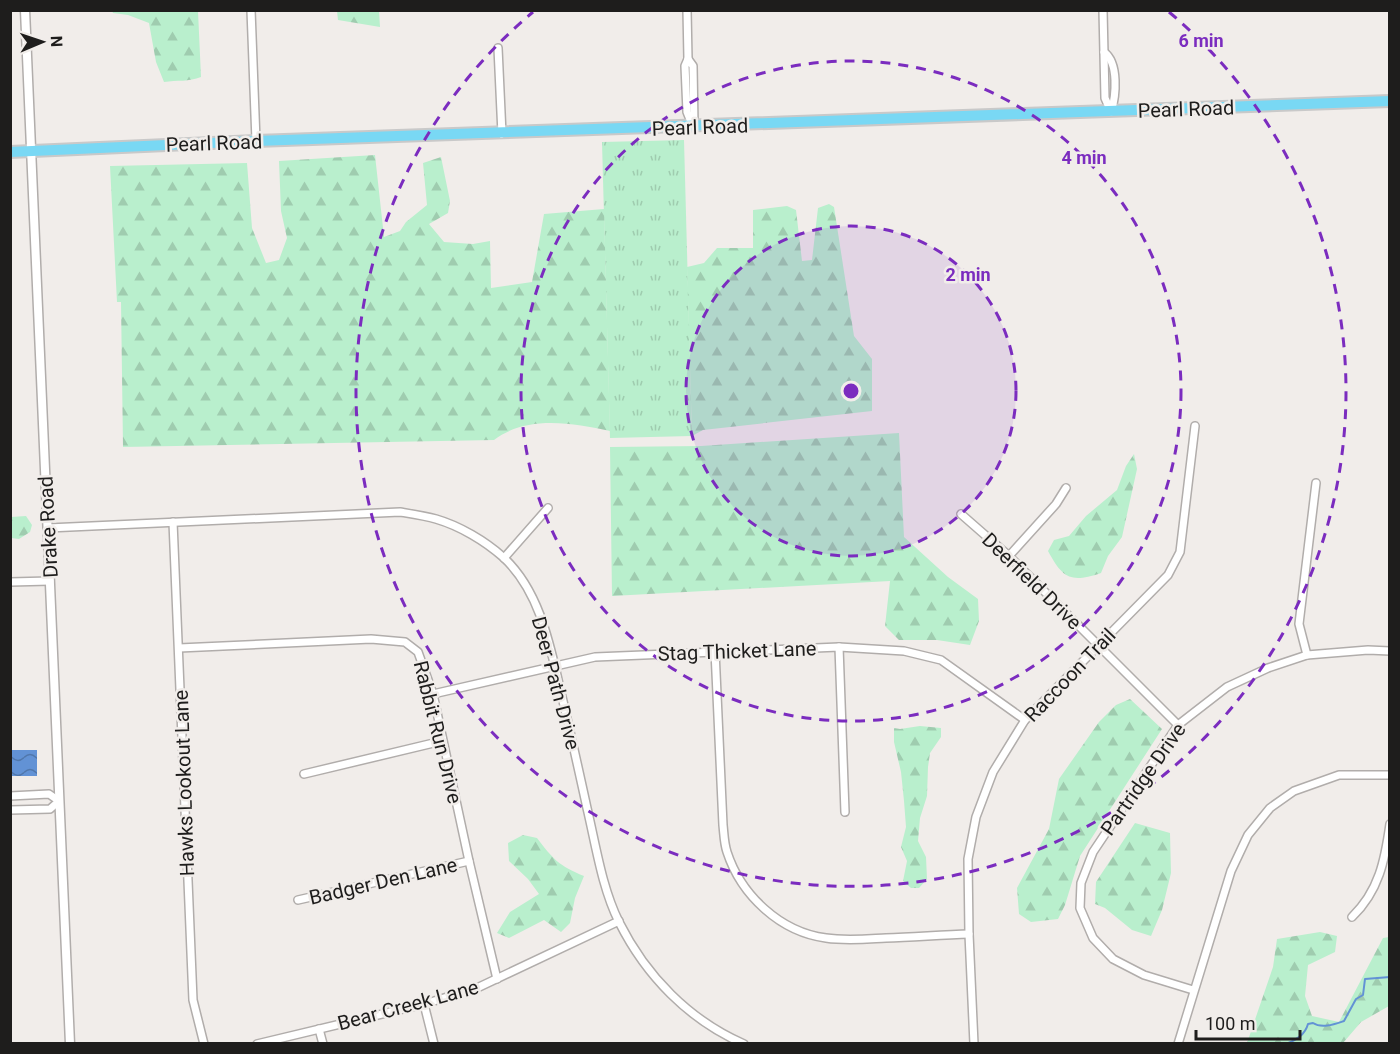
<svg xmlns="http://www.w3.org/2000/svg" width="1400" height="1054" viewBox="0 0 1400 1054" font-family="Roboto,sans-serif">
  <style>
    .grass { fill: url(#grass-tufts) }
    .forest { fill: url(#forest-firs) }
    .water { fill: url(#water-waves) }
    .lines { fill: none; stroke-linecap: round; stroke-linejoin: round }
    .stream { stroke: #6292d5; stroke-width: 2 }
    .minor-casing { stroke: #b1adab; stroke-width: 10 }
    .tertiary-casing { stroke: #b1adab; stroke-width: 11 }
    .primary-casing { stroke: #c9c9c9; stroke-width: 14 }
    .minor { stroke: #fff; stroke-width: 7 }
    .tertiary { stroke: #fff; stroke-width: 8 }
    .primary { stroke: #79d8f4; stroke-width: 10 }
    .ring { fill: none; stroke: #7b2cbf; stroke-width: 3; stroke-dasharray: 10 8 }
    .labels { text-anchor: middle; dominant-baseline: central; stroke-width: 5; stroke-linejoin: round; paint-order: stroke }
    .street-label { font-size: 20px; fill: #1e1d1c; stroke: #f1edea }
    .centre { fill: #7b2cbf; stroke: #f1edea; stroke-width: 3 }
    .ring-label { font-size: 18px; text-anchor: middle; font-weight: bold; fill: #7b2cbf; stroke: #f1edea; stroke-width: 5; stroke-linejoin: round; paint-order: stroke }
  </style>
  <defs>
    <pattern id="grass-tufts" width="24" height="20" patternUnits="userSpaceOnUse" patternTransform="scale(1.5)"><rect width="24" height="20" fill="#b9efcd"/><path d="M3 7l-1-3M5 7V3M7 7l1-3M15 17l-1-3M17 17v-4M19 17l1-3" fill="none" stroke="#9fccaf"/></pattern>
    <pattern id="forest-firs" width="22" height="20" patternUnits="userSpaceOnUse" patternTransform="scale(1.5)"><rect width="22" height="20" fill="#b9efcd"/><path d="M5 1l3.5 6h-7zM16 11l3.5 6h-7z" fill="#9fccaf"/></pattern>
    <pattern id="water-waves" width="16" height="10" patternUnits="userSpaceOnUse" patternTransform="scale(1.5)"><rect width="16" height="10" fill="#6292d5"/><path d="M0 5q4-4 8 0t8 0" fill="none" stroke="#5077ac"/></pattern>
  </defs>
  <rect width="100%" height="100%" fill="#f1edea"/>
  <!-- grass -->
  <polygon class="grass" points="684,140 692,436 610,438 602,142"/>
  <!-- forest -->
  <g class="forest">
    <path d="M112,11H198L201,77C189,82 177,80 164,82L156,62L149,23L128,15L113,13Z"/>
    <polygon points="337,11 379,11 380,27 338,20"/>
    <path d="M375,155L384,237L400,231L406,222L427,205L423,163L441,157L450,201L448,213L429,224L444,242L473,244L490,241L491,288L532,282L544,214L604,209L610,431C572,423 527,415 494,440L123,447L121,302H117L110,166L247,163L252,228L266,263L279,260L287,238L281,211L279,161Z"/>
    <polygon points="829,204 834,207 854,336 872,359 872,411 703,430 692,436 687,267 704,263 717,248 753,248 753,210 787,206 796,210 802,261 812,260 818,208"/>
    <polygon points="899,433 904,537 948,577 978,599 979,621 970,645 937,640 899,640 885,626 890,581 612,596 610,447 701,446"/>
    <path d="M1134,454L1137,469L1122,537L1108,556L1101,573C1071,583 1063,579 1048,551L1054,540L1069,536L1086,516L1117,490L1126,466Z"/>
    <polygon points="26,516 32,525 30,532 19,539 11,538 11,517"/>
    <polygon points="1130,699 1162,729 1080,856 1065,905 1058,919 1031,922 1019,914 1017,888 1049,829 1059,779 1099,722 1116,705"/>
    <polygon points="920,726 941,728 941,737 930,753 928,767 927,796 920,818 918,841 926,857 927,879 919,888 911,888 903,881 907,861 901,847 906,827 904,801 901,772 894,742 894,728 900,729"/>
    <polygon points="1135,823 1170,833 1171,873 1162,910 1151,936 1132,930 1105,908 1095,904 1096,882"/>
    <path d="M523,835L537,838C553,859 559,866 584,876L575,898L570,923L561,932L544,920L509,938L497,933L510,912L539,894L528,879L509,861L508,843Z"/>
    <polygon points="1320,932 1337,936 1335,952 1308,965 1305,996 1312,1016 1339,1022 1383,938 1389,937 1389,1006 1361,1022 1343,1043 1247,1043 1273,967 1277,939"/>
  </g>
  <!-- water -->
  <polygon class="water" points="10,750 37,750 37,776 11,776"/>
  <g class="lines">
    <!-- stream -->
    <path class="stream" d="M1286,1044C1296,1040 1305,1035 1308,1024L1313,1023C1322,1029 1335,1024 1344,1021L1356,999L1363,995L1365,979L1390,977"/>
    <defs>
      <g id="minor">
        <polyline points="251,10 256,141"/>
        <polyline points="687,10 688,59 685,66 687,112 693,127"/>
        <polyline points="1103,10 1105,98 1111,112"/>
        <polyline points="498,48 502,134"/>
        <path d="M1104,52C1119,63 1116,96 1111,112"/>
        <polyline points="688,59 693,66 694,124"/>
        <polyline points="961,514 1009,556 1178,725"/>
        <polyline points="173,522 193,1000 204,1044"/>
        <path d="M48,528L400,512C412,514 425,516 436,519C460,526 485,541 503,557C538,589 549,640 559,684C569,726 578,767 587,808C596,846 602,888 619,922C646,976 689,1020 744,1044"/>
        <polyline points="1009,556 1056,504 1066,488"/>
        <polyline points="504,558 548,508"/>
        <polyline points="10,582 50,581"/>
        <polyline points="839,647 845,812"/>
        <polyline points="179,648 371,639 405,642 418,652 433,694 469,861 497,979"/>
        <path d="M715,651L723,825C724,834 724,843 727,852C741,895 780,932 826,938C846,941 866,939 886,938C914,937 941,935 969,934"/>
        <polyline points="1307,655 1299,624 1316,483"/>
        <polyline points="433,694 595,657 839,647 904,651 941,660 1025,720"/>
        <polyline points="304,774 442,741"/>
        <polyline points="10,796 49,794 59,801 50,809 10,810"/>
        <polyline points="298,900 469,861"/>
        <path d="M1352,917C1379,891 1385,860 1390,824"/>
        <polyline points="1193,990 1144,975 1113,959 1093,938 1080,908 1081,883 1093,852 1178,725 1227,687 1268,668 1307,655 1368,650 1390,651"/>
        <polyline points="424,1004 434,1044"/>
        <polyline points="319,1029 323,1044"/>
        <polyline points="257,1044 424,1004 477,988 619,921"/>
        <polyline points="974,1044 969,934 968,859 976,817 993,772 1025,720 1168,575 1180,552 1195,426"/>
        <polyline points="1178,1044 1231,871 1248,835 1270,808 1294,791 1339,775 1390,775"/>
      </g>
      <polyline id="tertiary" points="25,10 70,1044"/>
      <polyline id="primary" points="10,152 256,141 1390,101"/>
    </defs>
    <!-- minor casing -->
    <use href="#minor" class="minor-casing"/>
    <!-- tertiary casing -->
    <use href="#tertiary" class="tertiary-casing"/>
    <!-- primary casing -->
    <use href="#primary" class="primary-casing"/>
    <!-- minor -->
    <use href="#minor" class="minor"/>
    <!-- tertiary -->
    <use href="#tertiary" class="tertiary"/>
    <!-- primary -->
    <use href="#primary" class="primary"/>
  </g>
  <!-- distance rings -->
  <circle cx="851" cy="391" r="165" fill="#7b2cbf" fill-opacity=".12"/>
  <g class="ring">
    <circle cx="851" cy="391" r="165"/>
    <circle cx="851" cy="391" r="330"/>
    <path d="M1169 12A495 495 0 1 1 533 12"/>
  </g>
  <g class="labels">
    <!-- street labels -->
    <g class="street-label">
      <text transform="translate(1186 109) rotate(-2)">Pearl Road</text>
      <text transform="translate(700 127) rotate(-2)">Pearl Road</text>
      <text transform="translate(214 143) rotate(-2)">Pearl Road</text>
      <text transform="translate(48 527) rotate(-93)">Drake Road</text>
      <text transform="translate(1032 581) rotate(44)">Deerfield Drive</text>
      <text transform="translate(737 651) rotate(-2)">Stag Thicket Lane</text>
      <text transform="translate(1070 675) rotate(-46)">Raccoon Trail</text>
      <text transform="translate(556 683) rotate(75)">Deer Path Drive</text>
      <text transform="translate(438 732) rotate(76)">Rabbit Run Drive</text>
      <text transform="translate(1143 779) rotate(-55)">Partridge Drive</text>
      <text transform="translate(184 783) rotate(-92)">Hawks Lookout Lane</text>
      <text transform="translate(383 881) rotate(-13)">Badger Den Lane</text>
      <text transform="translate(408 1005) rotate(-15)">Bear Creek Lane</text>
    </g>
  </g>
  <circle cx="851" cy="391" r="9" class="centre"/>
  <g class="ring-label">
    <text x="1201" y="47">6 min</text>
    <text x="1084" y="164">4 min</text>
    <text x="968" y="281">2 min</text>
  </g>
  <!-- border -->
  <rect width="1400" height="1054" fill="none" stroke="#1e1d1c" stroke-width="24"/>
  <!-- north arrow -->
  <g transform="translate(42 42) rotate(88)" stroke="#f1edea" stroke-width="4.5" paint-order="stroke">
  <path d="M0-4.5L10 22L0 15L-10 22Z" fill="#1e1d1c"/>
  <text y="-9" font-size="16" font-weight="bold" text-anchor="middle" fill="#1e1d1c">N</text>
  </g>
  <!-- scale -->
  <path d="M1196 1030v9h104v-9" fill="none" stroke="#1e1d1c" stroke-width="3"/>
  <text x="1205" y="1030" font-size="18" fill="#1e1d1c" stroke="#f1edea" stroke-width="4.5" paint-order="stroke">100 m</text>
</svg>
